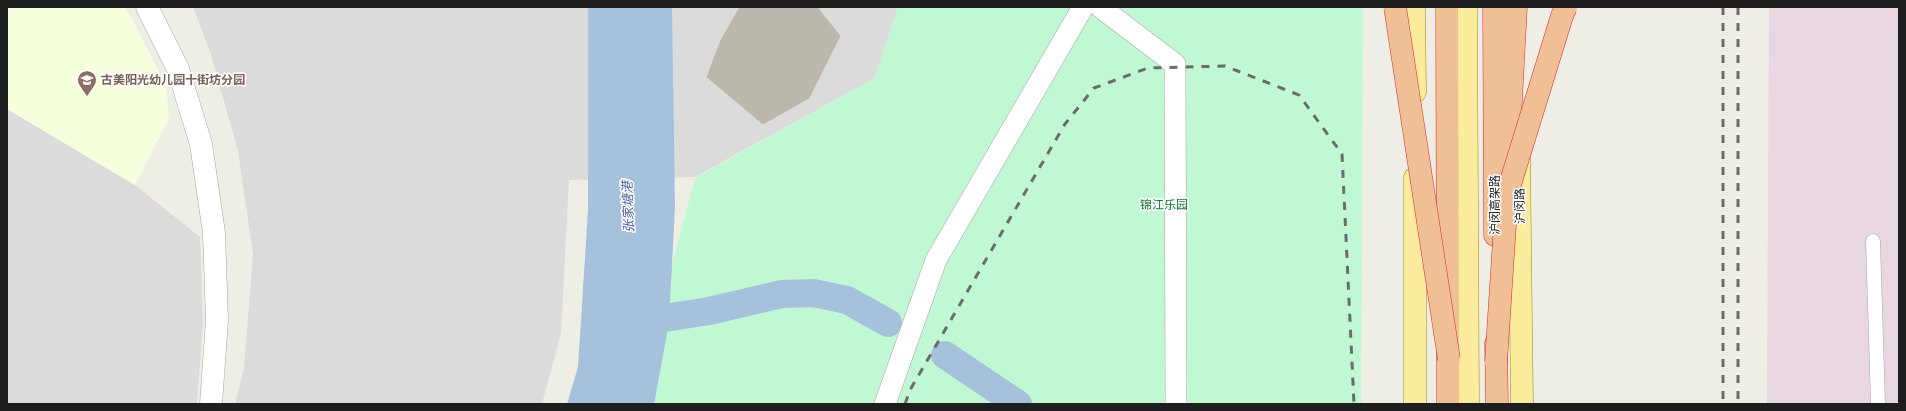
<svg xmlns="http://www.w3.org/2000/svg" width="1906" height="411" viewBox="0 0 1906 411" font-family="Helvetica,'Noto Sans SC',sans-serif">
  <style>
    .residential { fill: #dcdbdb }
    .industrial { fill: #e8d6e0 }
    .education { fill: #f6ffdd }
    .park { fill: #c1f8d4 }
    .water { fill: #a5c1dc }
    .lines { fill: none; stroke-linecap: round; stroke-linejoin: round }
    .canal { stroke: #a5c1dc; stroke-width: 28 }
    .building { fill: #bbb7ad; stroke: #c0b8a6 }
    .service-casing { stroke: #a5a5a5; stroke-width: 15 }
    .pedestrian-casing { stroke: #a5a5a5; stroke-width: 22 }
    .minor-casing { stroke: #a5a5a5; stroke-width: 23 }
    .primary-casing { stroke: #958b02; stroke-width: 23 }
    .trunk-casing { stroke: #d72634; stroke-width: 23 }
    .service { stroke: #fff; stroke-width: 14 }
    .pedestrian { stroke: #fff; stroke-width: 21 }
    .minor { stroke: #fff; stroke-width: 22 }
    .primary { stroke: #faeb9d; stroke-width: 22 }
    .trunk { stroke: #f0bf94; stroke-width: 22 }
    .rail { stroke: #6c6c6c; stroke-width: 3; stroke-dasharray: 8 8; stroke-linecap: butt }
    .trunk-bridge-casing { stroke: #d72634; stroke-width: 23; stroke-linecap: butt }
    .trunk-bridge { stroke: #f0bf94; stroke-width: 22 }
    .labels { text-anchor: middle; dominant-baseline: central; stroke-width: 3; stroke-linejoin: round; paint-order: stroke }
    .education-label { font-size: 12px; font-weight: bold; fill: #785e54; stroke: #fff; text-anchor: start }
    .park-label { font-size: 12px; fill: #0d7b33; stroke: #fff }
    .street-label { font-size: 12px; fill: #1e1e1e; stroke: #fff }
    .water-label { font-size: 13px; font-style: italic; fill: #4b62ac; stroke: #fff }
  </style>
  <rect width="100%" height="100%" fill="#efeee4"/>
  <!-- residential -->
  <g class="residential">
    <polygon points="193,7 898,7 875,78 695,177 569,180 561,333 542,404 235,404 244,367 253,254 238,151 211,55"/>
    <polygon points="7,109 135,185 200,237 203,322 197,404 7,404"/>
  </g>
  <!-- industrial -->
  <polygon class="industrial" points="1769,7 1899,7 1899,404 1767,404"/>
  <!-- education -->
  <polygon class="education" points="7,7 124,7 131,17 166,86 169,119 135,185 7,109"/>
  <!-- park -->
  <polygon class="park" points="898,7 1363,7 1361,404 635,404 695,178 875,78"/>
  <!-- water -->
  <polygon class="water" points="588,7 672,7 675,207 669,323 654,404 567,404 578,367 588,210"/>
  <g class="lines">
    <!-- canal -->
    <g class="canal">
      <polyline points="633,323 709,311 782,294 813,293 847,300 888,323"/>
      <polyline points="945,355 1018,404"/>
    </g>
  </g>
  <!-- building -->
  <polygon class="building" points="740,7 817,7 840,36 809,98 763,124 707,77 721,40"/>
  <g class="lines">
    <defs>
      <polyline id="service" points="1873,241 1878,404"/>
      <g id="pedestrian">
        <polyline points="1100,7 1175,64 1176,404"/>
        <polyline points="885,404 936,260 1083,7"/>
      </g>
      <polyline id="minor" points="147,7 178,69 201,144 214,233 217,320 211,404"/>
      <g id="primary">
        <polyline points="1414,7 1415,92"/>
        <polyline points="1466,7 1468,404"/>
        <polyline points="1519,159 1522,404"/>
        <polyline points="1415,178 1415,404"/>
      </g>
      <g id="trunk">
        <polyline points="1447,7 1448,404"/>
        <polyline points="1494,7 1495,235"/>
        <polyline points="1508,156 1516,7"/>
        <polyline points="1496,343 1497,404"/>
      </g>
    </defs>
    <!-- service casing -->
    <use href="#service" class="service-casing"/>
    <!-- pedestrian casing -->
    <use href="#pedestrian" class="pedestrian-casing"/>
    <!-- minor casing -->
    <use href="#minor" class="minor-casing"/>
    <!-- primary casing -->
    <use href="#primary" class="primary-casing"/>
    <!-- trunk casing -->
    <use href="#trunk" class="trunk-casing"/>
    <!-- service -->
    <use href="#service" class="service"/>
    <!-- pedestrian -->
    <use href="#pedestrian" class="pedestrian"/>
    <!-- minor -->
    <use href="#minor" class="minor"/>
    <!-- primary -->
    <use href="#primary" class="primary"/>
    <!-- trunk -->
    <use href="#trunk" class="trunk"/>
    <!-- rail -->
    <g class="rail">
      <polyline points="1723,7 1723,404"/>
      <polyline points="1738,7 1738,404"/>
      <polyline points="905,404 910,390 1065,124 1094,88 1148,68 1225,66 1299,95 1342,154 1354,404"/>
    </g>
    <defs>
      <g id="trunk-bridge">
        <polyline points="1395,7 1449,359"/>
        <polyline points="1496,362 1507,194 1562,16 1566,7"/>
      </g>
    </defs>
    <!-- trunk-bridge casing -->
    <use href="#trunk-bridge" class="trunk-bridge-casing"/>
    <!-- trunk-bridge -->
    <use href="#trunk-bridge" class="trunk-bridge"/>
  </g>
  <!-- icons -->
  <defs>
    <symbol id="school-pin" viewBox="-11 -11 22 30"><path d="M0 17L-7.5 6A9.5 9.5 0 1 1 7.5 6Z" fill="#8d6e63" stroke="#fff"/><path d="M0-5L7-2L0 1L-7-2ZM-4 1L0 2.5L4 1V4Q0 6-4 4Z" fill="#fff"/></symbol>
  </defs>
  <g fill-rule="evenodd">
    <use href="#school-pin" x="76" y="69" width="22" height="30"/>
  </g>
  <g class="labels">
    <!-- education labels -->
    <g class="education-label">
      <text x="101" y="80">古美阳光幼儿园十街坊分园</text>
    </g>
    <!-- park labels -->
    <g class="park-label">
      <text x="1164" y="205">锦江乐园</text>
    </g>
    <!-- street labels -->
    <g class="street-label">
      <text transform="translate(1495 205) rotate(-90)">沪闵高架路</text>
      <text transform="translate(1520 206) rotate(-91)">沪闵路</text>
    </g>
    <!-- water labels -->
    <g class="water-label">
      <text transform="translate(628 207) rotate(-92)">张家塘港</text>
    </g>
  </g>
  <!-- border -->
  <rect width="1906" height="411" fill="none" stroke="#1e1e1e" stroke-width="16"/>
</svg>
